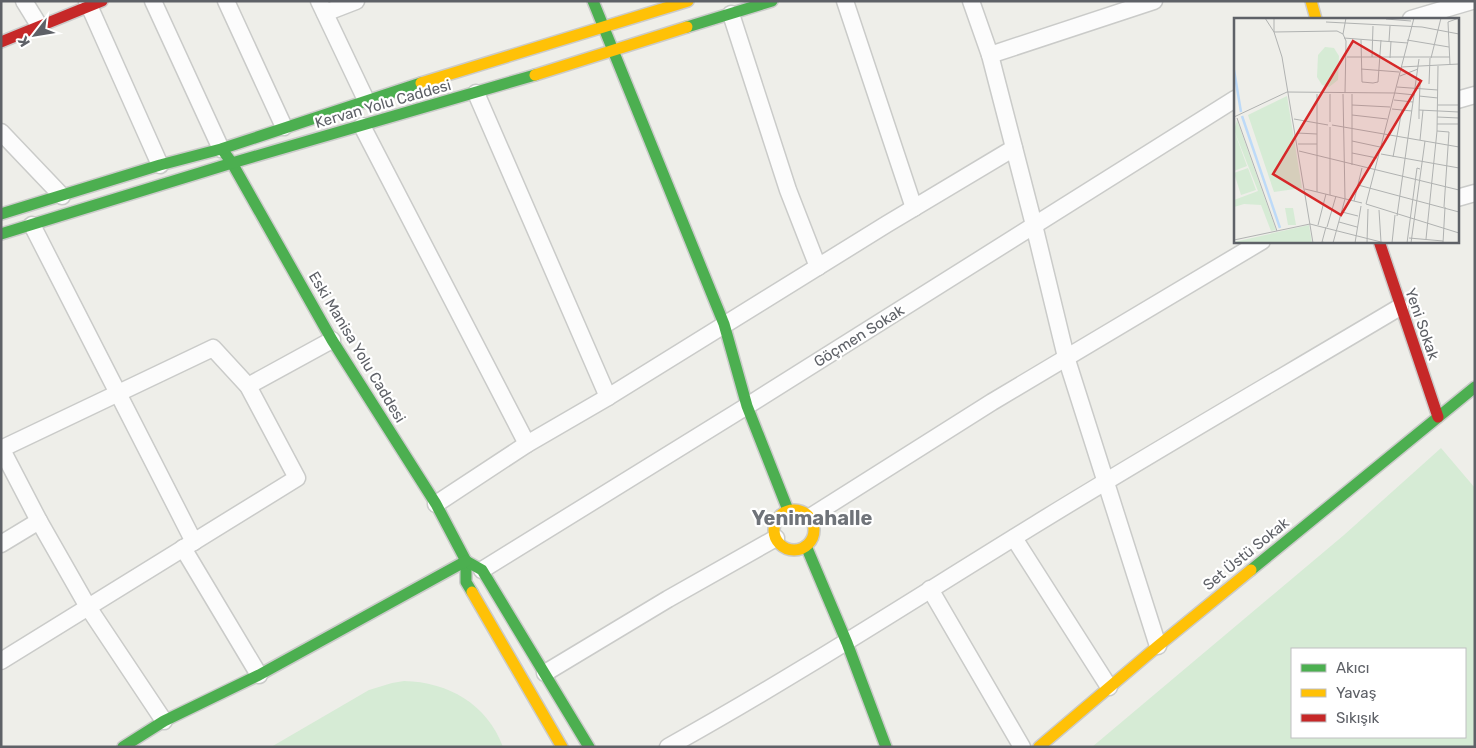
<svg xmlns="http://www.w3.org/2000/svg" width="1476" height="748" viewBox="0 0 1476 748" font-family="Rubik,sans-serif">
  <style>
    .green { fill: #d6ebd5; fill-rule: evenodd }
    .lines { fill: none; stroke-linecap: round; stroke-linejoin: round }
    .street-casing { stroke: #cacbc9; stroke-width: 19 }
    .fast-casing { stroke: #cbcbca; stroke-width: 14 }
    .slow-casing { stroke: #cbcbca; stroke-width: 14 }
    .jam-casing { stroke: #cbcbca; stroke-width: 14 }
    .street { stroke: #fcfcfc; stroke-width: 16 }
    .fast { stroke: #4caf50; stroke-width: 11 }
    .slow { stroke: #ffc107; stroke-width: 11 }
    .jam { stroke: #c62828; stroke-width: 11 }
    .labels { text-anchor: middle; dominant-baseline: central; stroke-width: 4.5; stroke-linejoin: round; paint-order: stroke }
    .street-label { font-size: 15px; fill: #5e6167; stroke: #fff }
    .district-label { font-size: 20px; font-weight: bold; fill: #6f7379; stroke: #fff }
    .inset-river { fill: none; stroke: #bddaf8; stroke-width: 2.5 }
    .inset-road { fill: none; stroke: #b0b2b1; stroke-width: 1 }
    .view { fill: #d62828; fill-opacity: 0.15; stroke: #d62828; stroke-width: 2.5 }
    .inset-edge { fill: none; stroke: #5e6167; stroke-width: 2.5 }
  </style>
  <rect width="100%" height="100%" fill="#eeeee9"/>
  <!-- green -->
  <g class="green">
    <path d="M1441,448L1475,488V747H1092L1344,535ZM1292,649H1465V737H1292Z"/>
    <path d="M404,681C448,682 487,704 503,747H271L369,690L392,683Z"/>
  </g>
  <g class="lines">
    <defs>
      <g id="street">
        <polyline points="24,1 40,27"/>
        <polyline points="87,1 160,165"/>
        <polyline points="153,1 221,149"/>
        <polyline points="226,1 284,127"/>
        <polyline points="319,1 366,100"/>
        <polyline points="845,1 914,208"/>
        <polyline points="971,1 990,55 1034,225 1066,357 1158,646"/>
        <polyline points="325,13 356,1"/>
        <polyline points="731,14 788,190 818,267"/>
        <polyline points="1411,19 1472,1"/>
        <polyline points="990,55 1154,1"/>
        <polyline points="476,93 608,397"/>
        <polyline points="1457,100 1475,95"/>
        <polyline points="362,126 527,444"/>
        <polyline points="1,132 62,196"/>
        <polyline points="1457,198 1475,193"/>
        <polyline points="32,225 194,542"/>
        <polyline points="248,386 332,340"/>
        <polyline points="1,448 39,521 88,607 164,721"/>
        <polyline points="1,449 213,348 248,386 297,478 1,661"/>
        <polyline points="436,504 527,444 608,397 887,224 1014,148"/>
        <polyline points="810,517 992,402 1262,241"/>
        <polyline points="1014,538 1109,687"/>
        <polyline points="1,544 39,521"/>
        <polyline points="183,548 259,675"/>
        <polyline points="482,570 747,406 1235,99"/>
        <polyline points="930,589 1022,747"/>
        <polyline points="545,673 668,599 776,538"/>
        <path d="M668,747C794,677 914,599 1036,524C1156,450 1279,379 1400,307"/>
      </g>
      <g id="fast">
        <polyline points="593,1 724,324 747,406 788,510"/>
        <polyline points="687,27 772,1"/>
        <polyline points="224,152 232,163 332,340 436,504 466,561 466,582 472,592"/>
        <polyline points="1,214 160,165 221,149 421,83"/>
        <polyline points="1,234 232,163 535,75"/>
        <polyline points="806,546 847,643 886,747"/>
        <polyline points="466,561 482,570 589,747"/>
        <polyline points="1251,570 1475,387"/>
        <polyline points="123,747 164,721 259,675 466,561"/>
      </g>
      <g id="slow">
        <polyline points="1311,1 1316,19"/>
        <polyline points="535,75 687,27"/>
        <polyline points="421,83 688,1"/>
        <circle cx="794" cy="530" r="20"/>
        <polyline points="472,592 562,747"/>
        <polyline points="1039,747 1158,646 1251,570"/>
      </g>
      <g id="jam">
        <polyline points="1,42 102,1"/>
        <polyline points="1379,241 1438,417"/>
      </g>
    </defs>
    <!-- street casing -->
    <use href="#street" class="street-casing"/>
    <!-- fast casing -->
    <use href="#fast" class="fast-casing"/>
    <!-- slow casing -->
    <use href="#slow" class="slow-casing"/>
    <!-- jam casing -->
    <use href="#jam" class="jam-casing"/>
    <!-- street -->
    <use href="#street" class="street"/>
    <!-- fast -->
    <use href="#fast" class="fast"/>
    <!-- slow -->
    <use href="#slow" class="slow"/>
    <!-- jam -->
    <use href="#jam" class="jam"/>
  </g>
  <g class="labels">
    <!-- street labels -->
    <g class="street-label">
      <text transform="translate(383 104) rotate(-16)">Kervan Yolu Caddesi</text>
      <text transform="translate(1422 324) rotate(71)">Yeni Sokak</text>
      <text transform="translate(859 336) rotate(-32)">Göçmen Sokak</text>
      <text transform="translate(357 347) rotate(59)">Eski Manisa Yolu Caddesi</text>
      <text transform="translate(1246 554) rotate(-39)">Set Üstü Sokak</text>
    </g>
    <!-- district labels -->
    <g class="district-label">
      <text x="812" y="518">Yenimahalle</text>
    </g>
  </g>
  <!-- overview -->
  <g transform="translate(1234 18)">
    <rect width="225" height="225" fill="#eeeee9"/>
    <path d="M91,29L100,30L105,38L104,62L95,69L88,67L83,59L84,37ZM53,78L68,170L40,174L14,97ZM3,102L42,212L37,213L27,187L10,186L0,189V182L24,173L0,112ZM1,115L13,148L0,153V116ZM14,150L22,172L7,177L0,155ZM51,190H59L62,207H54ZM75,207L78,225H0V224Z" fill="#d6ebd5"/>
    <path class="inset-river" d="M0,52L7,94M8,98L46,210"/>
    <path class="inset-road" d="M31,0L40,14L48,39L79,225M40,0V14L103,13L109,16L112,0M152,1L177,3M92,4L188,9L225,16M109,16L112,23L111,75M110,20L174,25M127,22L128,64L139,65L144,64L147,22M173,22L215,29M155,23L156,8M113,39H216M138,39L139,8M156,40L157,23M197,40L207,0M216,47L214,4L225,0M167,49L225,46M127,51L165,54M166,58L184,51M195,66L196,40M163,69L204,72M161,75L181,77M118,76V147M185,78L204,80M160,82L179,84M118,87L156,89M204,87H225M158,91L178,93M185,92L186,66M118,97L153,101M0,99L53,74L161,75M203,99L225,100M3,100L43,213M60,101L94,107M185,101V92L225,94M96,104V76M203,106H225M98,107L225,129M96,109V177M203,113L215,114L210,189M63,115L83,116M186,122L189,92M118,123L146,129M64,126H83M65,133L225,172M118,135L143,140M147,136L225,150M159,139L168,92M124,167L225,194M71,171L128,185M83,174V76M120,183L128,150M132,186L225,215M132,186L180,0M145,192L147,224M108,194L124,198M163,198L185,41M105,204L123,209M84,207L92,176M92,209L88,224L93,225M93,209L102,178M175,220L209,223M192,221L203,113L204,48M0,222L76,206L151,225M99,225L111,181L109,76M121,225L127,188M133,225L134,191M158,225L161,197M173,225L183,150L186,151M177,225L191,123M209,225L211,189"/>
    <path class="view" d="M119,23L187,63L107,197L39,156Z"/>
    <rect width="225" height="225" class="inset-edge"/>
  </g>
  <!-- border -->
  <rect width="1476" height="748" fill="none" stroke="#5e6167" stroke-width="5"/>
  <!-- legend -->
  <rect x="1291" y="648" width="175" height="90" fill="#ffffff" stroke="#bfc0c2"/>
  <rect x="1301" y="664" width="25" height="8" fill="#4caf50" stroke="#bfc0c2"/>
  <text x="1336" y="673" font-size="15" fill="#5e6167">Akıcı</text>
  <rect x="1301" y="689" width="25" height="8" fill="#ffc107" stroke="#bfc0c2"/>
  <text x="1336" y="698" font-size="15" fill="#5e6167">Yavaş</text>
  <rect x="1301" y="714" width="25" height="8" fill="#c62828" stroke="#bfc0c2"/>
  <text x="1336" y="723" font-size="15" fill="#5e6167">Sıkışık</text>
  <!-- north arrow -->
  <g transform="translate(35 35) rotate(239)" stroke="#ffffff" stroke-width="4" paint-order="stroke">
  <path d="M0-4L9 19L0 12L-9 19Z" fill="#5e6167"/>
  <text y="-8" font-size="14" font-weight="bold" text-anchor="middle" fill="#5e6167">K</text>
  </g>
</svg>
